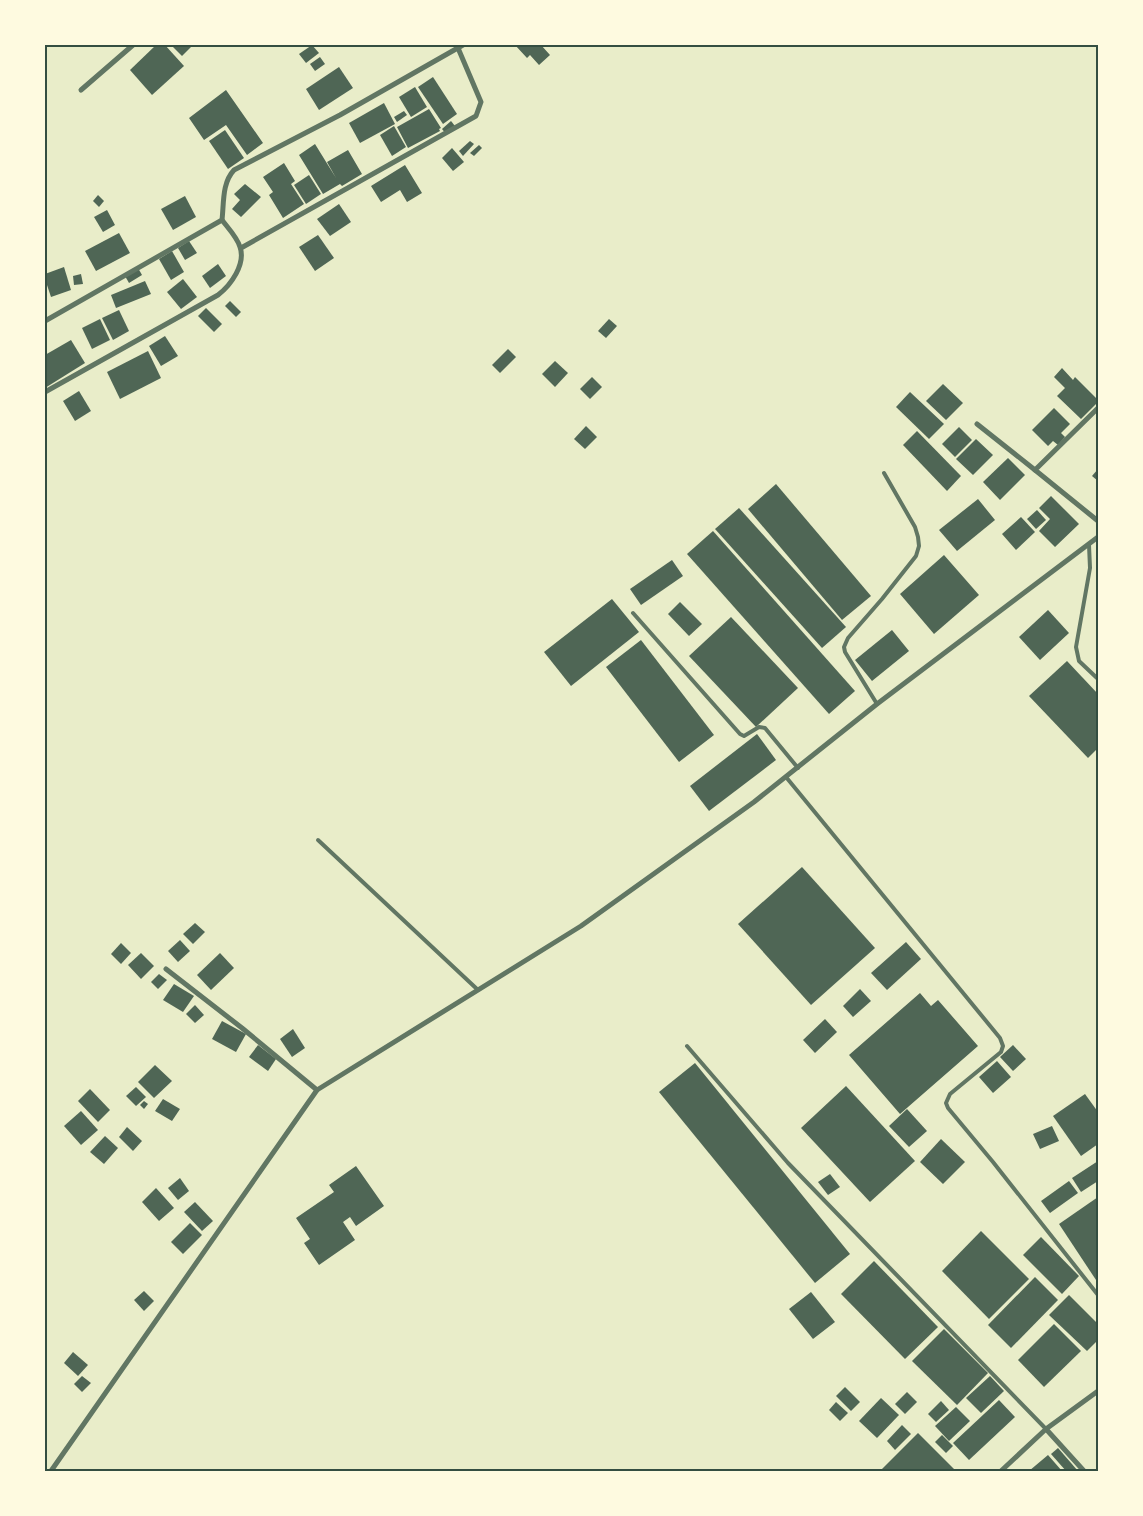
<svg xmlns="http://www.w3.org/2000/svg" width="1143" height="1516" viewBox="0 0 1143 1516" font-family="Figtree,sans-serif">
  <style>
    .building { fill: #4f6655 }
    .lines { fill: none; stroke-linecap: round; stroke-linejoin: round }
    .service { stroke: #617663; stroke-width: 4 }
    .minor { stroke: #617663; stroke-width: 5 }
    .neatline { fill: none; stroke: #344e41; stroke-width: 2 }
  </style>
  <rect width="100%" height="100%" fill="#e9edc9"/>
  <!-- building -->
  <g class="building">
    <polygon points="156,45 165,45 184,66 152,95 130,70"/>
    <polygon points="171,45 193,45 182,56"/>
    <polygon points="312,45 319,53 306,63 299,54"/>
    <polygon points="515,45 541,45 550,55 539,65 530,55 527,58"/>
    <polygon points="320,57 325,64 315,71 310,64"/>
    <polygon points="339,67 353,88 319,110 306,89"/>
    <polygon points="433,77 457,114 443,124 418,87"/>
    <polygon points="415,87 427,107 411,117 399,97"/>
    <polygon points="226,90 263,143 247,155 226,125 204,140 189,118"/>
    <polygon points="384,103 395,124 360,143 349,123"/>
    <polygon points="429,109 441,128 439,129 440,131 408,148 397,127"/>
    <polygon points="404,111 407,115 397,122 394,117"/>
    <polygon points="451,121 455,126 446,134 442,129"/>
    <polygon points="394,126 406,147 392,156 380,135"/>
    <polygon points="225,130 244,158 228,169 209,141"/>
    <polygon points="470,141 474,144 463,156 459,151"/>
    <polygon points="315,144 336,178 327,162 348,150 362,174 342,186 340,184 323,194 299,155"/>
    <polygon points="479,145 482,148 474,156 470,153"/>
    <polygon points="452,148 464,162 453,171 442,158"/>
    <polygon points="284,163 295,181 291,184 304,204 283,218 269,195 273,192 263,177"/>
    <polygon points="405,165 422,193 407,202 400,190 381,202 371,186"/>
    <polygon points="309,175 321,194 306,204 294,185"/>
    <polygon points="245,184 261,197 241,217 232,209 240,200 234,194"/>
    <polygon points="98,195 104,201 99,207 93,201"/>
    <polygon points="185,196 196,217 173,230 161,209"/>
    <polygon points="339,204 351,222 330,236 317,219"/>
    <polygon points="107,210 115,225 103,232 94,217"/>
    <polygon points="119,233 130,253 96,271 85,251"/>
    <polygon points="318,235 334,258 315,271 299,247"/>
    <polygon points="189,241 197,253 185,260 178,248"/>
    <polygon points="172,251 184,272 171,280 159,259"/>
    <polygon points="218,264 226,276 210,288 202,276"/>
    <polygon points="64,267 71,290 51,297 45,279 45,274"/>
    <polygon points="138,268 142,275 129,283 125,276"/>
    <polygon points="81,274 83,284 74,285 73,276"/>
    <polygon points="183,279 197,297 181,309 167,292"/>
    <polygon points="145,281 151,294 116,308 111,295"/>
    <polygon points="230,301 241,312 236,317 225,306"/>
    <polygon points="206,308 222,324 214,332 198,316"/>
    <polygon points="119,310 129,331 113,340 102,318"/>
    <polygon points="100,319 110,340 92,349 82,328"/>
    <polygon points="609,319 617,326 606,338 598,331"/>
    <polygon points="165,336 178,356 161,366 149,346"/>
    <polygon points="71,340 85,363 45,388 45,355"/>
    <polygon points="508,349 516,357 500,373 492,365"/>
    <polygon points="148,351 161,378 120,399 107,372"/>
    <polygon points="555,361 568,373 555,387 542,374"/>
    <polygon points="1062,368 1073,380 1075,377 1098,400 1098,402 1081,419 1057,396 1065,388 1054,377"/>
    <polygon points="592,377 602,387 590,399 580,389"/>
    <polygon points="943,384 963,403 946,420 926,401"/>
    <polygon points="79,391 91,411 75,421 63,401"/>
    <polygon points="910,392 944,424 929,439 896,407"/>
    <polygon points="1054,408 1070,424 1061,433 1065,437 1058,445 1053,441 1048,446 1032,430"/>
    <polygon points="586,426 597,437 585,449 574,439"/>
    <polygon points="959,427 972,440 955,457 942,444"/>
    <polygon points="917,431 961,476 947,491 903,445"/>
    <polygon points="976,439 993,455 973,475 956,459"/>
    <polygon points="1008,458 1025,475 1000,500 983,482"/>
    <polygon points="1098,469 1098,481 1092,476"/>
    <polygon points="776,484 871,596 842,620 748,509"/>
    <polygon points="1051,496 1079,524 1055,547 1039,531 1050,519 1039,508"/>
    <polygon points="978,499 995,520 957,551 939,530"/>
    <polygon points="739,508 846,627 822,648 715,529"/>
    <polygon points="1037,510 1046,520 1036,529 1027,519"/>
    <polygon points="1021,517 1035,532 1016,550 1002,534"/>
    <polygon points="713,531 855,691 829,714 687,554"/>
    <polygon points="944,555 979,595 934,634 900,594"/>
    <polygon points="672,560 683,576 641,605 630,589"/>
    <polygon points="612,599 639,632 571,686 544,652"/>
    <polygon points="680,602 702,624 689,636 668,614"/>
    <polygon points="1048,610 1069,633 1040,660 1019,637"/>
    <polygon points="731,617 798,688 756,727 689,656"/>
    <polygon points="892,630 909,651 872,681 855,660"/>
    <polygon points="641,640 714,735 679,762 606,667"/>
    <polygon points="1067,661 1098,694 1098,748 1088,758 1029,696"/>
    <polygon points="757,734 776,760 709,811 690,786"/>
    <polygon points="802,867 875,948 811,1005 738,924"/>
    <polygon points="195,923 205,932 193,944 183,934"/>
    <polygon points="180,940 190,951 178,962 168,951"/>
    <polygon points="906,942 921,959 887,990 871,973"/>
    <polygon points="121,943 131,953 121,964 111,954"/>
    <polygon points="141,953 154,966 141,979 128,965"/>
    <polygon points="220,953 234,968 211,990 197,975"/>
    <polygon points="159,974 167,980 158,989 151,982"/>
    <polygon points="174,984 194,996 183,1012 163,1000"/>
    <polygon points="860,989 871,1001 853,1017 843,1006"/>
    <polygon points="920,993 931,1006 938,1000 978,1046 900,1114 849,1055"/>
    <polygon points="195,1005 204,1015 195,1023 186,1014"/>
    <polygon points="825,1019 837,1032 815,1053 803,1040"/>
    <polygon points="222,1021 246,1034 236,1052 212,1039"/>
    <polygon points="293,1029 305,1048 292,1057 280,1039"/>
    <polygon points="258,1045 276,1059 268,1071 249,1057"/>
    <polygon points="1013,1045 1026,1059 1013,1071 1000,1057"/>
    <polygon points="997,1061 1011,1077 993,1093 979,1077"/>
    <polygon points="695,1063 850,1254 815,1283 659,1092"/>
    <polygon points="155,1065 172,1081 154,1098 138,1082"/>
    <polygon points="846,1086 915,1161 870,1202 801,1128"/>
    <polygon points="136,1087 146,1097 136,1106 126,1096"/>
    <polygon points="90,1089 110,1110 98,1122 78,1101"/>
    <polygon points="1085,1094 1098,1112 1098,1144 1081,1156 1053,1116"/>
    <polygon points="163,1099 180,1109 172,1121 155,1111"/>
    <polygon points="144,1101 148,1104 144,1109 140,1105"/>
    <polygon points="907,1109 927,1131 909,1147 889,1126"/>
    <polygon points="81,1111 98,1130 81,1145 64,1126"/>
    <polygon points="1052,1126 1059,1141 1040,1149 1033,1134"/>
    <polygon points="127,1127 142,1141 133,1151 119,1137"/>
    <polygon points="105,1136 118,1148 104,1164 90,1152"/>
    <polygon points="941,1139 965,1162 943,1184 920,1162"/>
    <polygon points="1098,1161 1098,1181 1081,1192 1072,1178"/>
    <polygon points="356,1166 384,1206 356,1226 350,1217 343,1222 355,1240 319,1265 304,1243 310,1239 296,1218 334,1192 329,1185"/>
    <polygon points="830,1174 840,1187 828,1195 818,1182"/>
    <polygon points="180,1178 189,1191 178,1200 168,1188"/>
    <polygon points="1069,1181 1078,1193 1050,1213 1041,1201"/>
    <polygon points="156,1188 174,1208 159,1221 142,1202"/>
    <polygon points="1098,1197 1098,1283 1059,1224"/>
    <polygon points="195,1202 213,1221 202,1231 184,1212"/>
    <polygon points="190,1223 202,1235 183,1254 171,1242"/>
    <polygon points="981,1231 1029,1279 989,1319 942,1271"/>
    <polygon points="1041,1237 1079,1276 1062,1294 1023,1255"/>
    <polygon points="874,1261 938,1327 905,1359 841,1294"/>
    <polygon points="1035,1277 1058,1300 1011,1348 988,1325"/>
    <polygon points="144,1291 154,1301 144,1311 134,1300"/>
    <polygon points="811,1292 835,1322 813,1339 789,1309"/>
    <polygon points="1069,1295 1098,1324 1098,1340 1087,1351 1049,1315"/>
    <polygon points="1054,1324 1081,1351 1044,1387 1018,1360"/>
    <polygon points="944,1329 988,1373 957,1405 912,1361"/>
    <polygon points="73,1352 88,1365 78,1376 64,1363"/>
    <polygon points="82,1376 91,1383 82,1392 74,1384"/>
    <polygon points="990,1376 1004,1391 981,1413 966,1398"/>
    <polygon points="845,1387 860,1402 851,1411 836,1396"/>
    <polygon points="907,1392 917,1402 905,1414 895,1404"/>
    <polygon points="881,1398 899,1415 877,1438 859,1421"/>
    <polygon points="999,1400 1015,1417 969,1460 953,1443"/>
    <polygon points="941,1401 949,1410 936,1422 928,1414"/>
    <polygon points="836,1402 848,1413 840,1421 829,1410"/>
    <polygon points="956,1407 970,1421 949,1441 935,1426"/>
    <polygon points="902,1425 911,1434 895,1450 887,1441"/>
    <polygon points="918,1433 956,1471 882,1471 881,1470"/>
    <polygon points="942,1435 953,1446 946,1453 935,1442"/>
    <polygon points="1058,1448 1078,1471 1066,1471 1051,1454"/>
    <polygon points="1048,1455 1062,1471 1024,1471 1027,1469 1029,1471"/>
  </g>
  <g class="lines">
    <!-- service -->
    <g class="service">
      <polyline points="1089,545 1090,568 1076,647 1079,661 1098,679"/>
      <polyline points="633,613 740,734 744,736 759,727 765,728 798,768"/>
      <polyline points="877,704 845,652 844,647 848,638 882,599 916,556 919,546 918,537 915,527 884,473"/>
      <polyline points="786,777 1000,1038 1003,1046 1001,1052 950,1094 946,1103 948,1108 993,1162 1098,1295"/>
      <polyline points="318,840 478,990"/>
      <polyline points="687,1046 788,1163 1046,1429"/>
    </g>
    <!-- minor -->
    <g class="minor">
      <polyline points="81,90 133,45"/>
      <polyline points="241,248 476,116 481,102 458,48"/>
      <path d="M45,321L222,220C224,202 222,183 234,170L340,115L463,45"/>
      <path d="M45,392L218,295C231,285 246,264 240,247C237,237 228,228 222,220"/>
      <polyline points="1098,408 1035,470 1098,521"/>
      <polyline points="977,424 1035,470"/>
      <polyline points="166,969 242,1028 317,1090"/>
      <polyline points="1046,1429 1084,1471"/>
      <polyline points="51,1471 317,1090 581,926 754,802 877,704 1098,537"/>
      <polyline points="1001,1471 1046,1429 1098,1391"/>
    </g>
  </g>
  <!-- border -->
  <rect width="1143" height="1516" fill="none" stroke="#fefae0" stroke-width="92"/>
  <rect x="46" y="46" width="1051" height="1424" class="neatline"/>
</svg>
